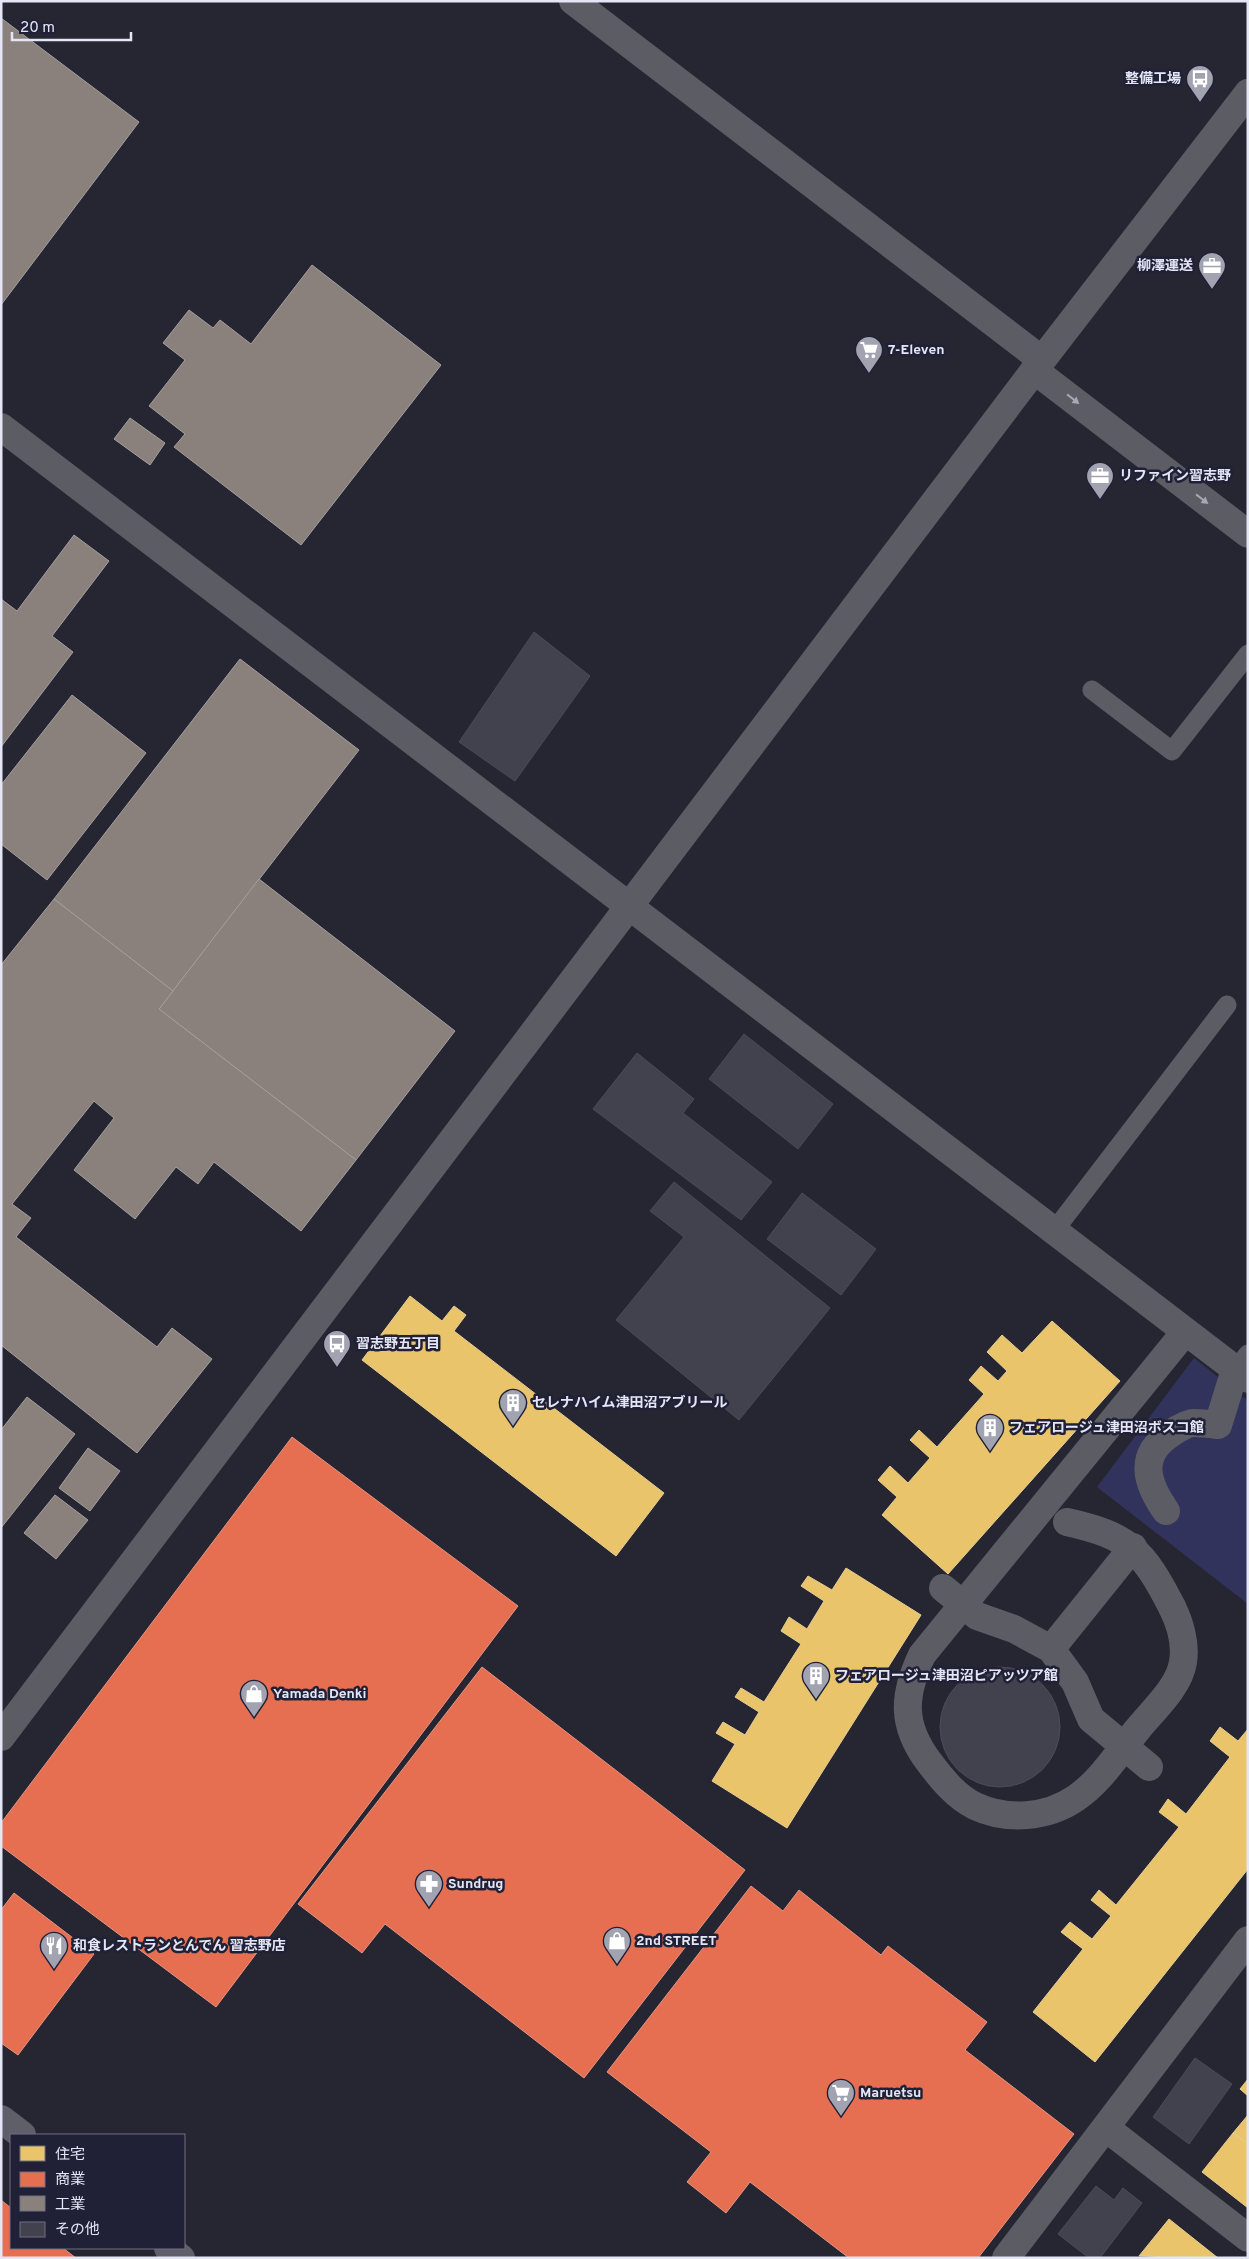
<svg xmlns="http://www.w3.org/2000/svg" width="1249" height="2259" viewBox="0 0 1249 2259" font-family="Overpass,'Noto Sans JP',sans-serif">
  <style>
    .green { fill: #32335c }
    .homes { fill: #e9c46a; stroke: #e8ce94 }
    .shops { fill: #e76f51; stroke: #e69382 }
    .industry { fill: #8a817c; stroke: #a59fa0 }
    .building { fill: #41424d; stroke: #4b4c56 }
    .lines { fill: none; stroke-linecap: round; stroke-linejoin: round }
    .service { stroke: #5c5d64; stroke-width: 19 }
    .pedestrian { stroke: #5c5d64; stroke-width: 28 }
    .minor { stroke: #5c5d64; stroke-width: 28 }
    .tertiary { stroke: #5c5d64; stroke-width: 28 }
    .primary { stroke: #5e5f68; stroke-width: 28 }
    .oneway { fill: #a7a8b4 }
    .labels { text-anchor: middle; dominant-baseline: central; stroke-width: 5; stroke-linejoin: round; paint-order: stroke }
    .poi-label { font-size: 14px; font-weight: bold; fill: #e4e6f5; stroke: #202137; text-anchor: start }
  </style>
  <rect width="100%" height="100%" fill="#252632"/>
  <!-- green -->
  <polygon class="green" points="1194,1358 1248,1401 1248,1604 1097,1487"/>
  <!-- homes -->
  <g class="homes">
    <polygon points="410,1296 442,1321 454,1306 466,1315 454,1331 664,1493 616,1556 362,1360"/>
    <polygon points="1052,1321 1120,1381 948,1574 882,1515 897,1497 878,1480 890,1466 908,1483 930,1458 910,1440 919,1430 937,1447 984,1394 969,1380 981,1366 998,1381 1007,1371 987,1352 1002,1335 1022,1353"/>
    <polygon points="846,1568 921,1615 787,1828 712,1781 735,1744 716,1733 723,1722 745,1735 759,1712 735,1697 741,1688 764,1702 801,1644 781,1631 789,1617 807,1629 824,1601 801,1586 808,1576 832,1590"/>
    <polygon points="1220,1727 1238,1741 1248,1729 1248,1869 1095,2062 1033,2012 1083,1949 1061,1932 1070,1922 1092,1939 1111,1916 1091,1900 1099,1890 1116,1905 1179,1827 1159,1812 1168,1799 1186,1814 1230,1757 1210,1741"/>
    <polygon points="1248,2079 1248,2096 1240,2089"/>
    <polygon points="1248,2115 1248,2144 1233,2133"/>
    <polygon points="1233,2133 1248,2144 1248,2208 1202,2172"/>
    <polygon points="1169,2219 1218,2258 1139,2256"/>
  </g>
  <!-- shops -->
  <g class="shops">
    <polygon points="292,1437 518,1606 216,2007 1,1846 1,1823"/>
    <polygon points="482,1667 745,1870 584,2078 385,1924 362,1953 298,1904"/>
    <polygon points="751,1886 783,1911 799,1890 881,1955 888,1946 987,2022 965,2050 1074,2134 978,2258 849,2258 750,2182 726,2213 687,2182 711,2152 607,2072"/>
    <polygon points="14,1893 94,1954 18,2055 1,2043 1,1910"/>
    <polygon points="1,2200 11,2208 11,2248 63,2248 76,2258 1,2258"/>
  </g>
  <!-- industry -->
  <g class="industry">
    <polygon points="1,18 139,122 1,305"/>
    <polygon points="312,265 441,365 301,545 174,447 185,434 149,406 185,360 163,343 189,310 213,328 220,320 251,344"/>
    <polygon points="130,418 165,443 150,465 114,439"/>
    <polygon points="74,535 109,561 52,636 73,652 1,747 1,599 17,611"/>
    <polygon points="240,659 359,750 173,991 54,899"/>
    <polygon points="72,695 146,753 47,880 1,844 1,785"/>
    <polygon points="259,879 455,1031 356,1160 159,1009"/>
    <polygon points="54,899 173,991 159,1009 356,1160 301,1231 214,1162 198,1184 176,1167 135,1219 74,1170 114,1118 94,1101 12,1204 31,1218 16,1237 157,1347 172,1328 212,1359 137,1453 1,1345 1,965"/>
    <polygon points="27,1397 75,1434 1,1528 1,1430"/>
    <polygon points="88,1448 120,1471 90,1511 59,1488"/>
    <polygon points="55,1495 88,1520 56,1559 24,1533"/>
  </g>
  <!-- building -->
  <g class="building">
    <polygon points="534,632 590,676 515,781 459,742"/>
    <polygon points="744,1034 833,1104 798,1149 709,1079"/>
    <polygon points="637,1053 694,1099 683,1113 772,1182 741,1220 593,1109"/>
    <polygon points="674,1182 830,1308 739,1420 616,1320 684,1237 650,1211"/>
    <polygon points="802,1193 876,1249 841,1295 767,1239"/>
    <circle cx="1000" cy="1727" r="60"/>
    <polygon points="1195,2058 1232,2084 1189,2144 1153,2117"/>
    <polygon points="1096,2186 1114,2200 1123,2188 1142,2203 1100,2258 1089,2258 1058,2234"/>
  </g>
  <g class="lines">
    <!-- service -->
    <g class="service">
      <polyline points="1092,690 1172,751 1248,654"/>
      <polyline points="1054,1231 1227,1005"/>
      <polyline points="1235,1370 1248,1354"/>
    </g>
    <!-- pedestrian -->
    <g class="pedestrian">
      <path d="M1166,1511C1147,1484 1137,1456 1170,1434C1176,1430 1187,1423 1194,1423C1202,1423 1210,1424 1218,1425L1235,1370"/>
      <path d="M1067,1522C1130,1536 1143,1551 1172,1607"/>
      <polyline points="943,1588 977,1616 1014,1629 1051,1649 1075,1682 1091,1719 1149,1767"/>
      <polyline points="1051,1649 1133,1547"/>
    </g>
    <!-- minor -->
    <g class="minor">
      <polyline points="573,1 1042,360"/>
      <polyline points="1034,370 1248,534"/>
      <polyline points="629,906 1248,1379"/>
      <path d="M1172,1607C1180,1623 1186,1644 1183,1662C1179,1688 1152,1711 1137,1730C1118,1753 1101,1781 1076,1798C1047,1818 1007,1821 975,1806C956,1797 941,1778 929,1762C901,1725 903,1695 922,1655L1185,1332"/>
      <polyline points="1106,2128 1248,2238"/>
      <polyline points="1006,2258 1248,1940"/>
    </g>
    <!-- tertiary -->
    <g class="tertiary">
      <polyline points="1,427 629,906"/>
      <polyline points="1,1737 1042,360 1248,93"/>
    </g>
    <!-- primary -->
    <g class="primary">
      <polyline points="1,2119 22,2135"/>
      <polyline points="168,2248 181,2258"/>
    </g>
  </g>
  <!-- one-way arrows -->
  <defs><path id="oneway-solid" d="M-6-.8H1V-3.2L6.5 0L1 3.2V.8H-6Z" transform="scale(1.25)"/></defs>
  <g class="oneway">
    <use href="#oneway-solid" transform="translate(1073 399) rotate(38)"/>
    <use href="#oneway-solid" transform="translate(1202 499) rotate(38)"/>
  </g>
  <!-- icons -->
  <defs>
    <symbol id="bus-pin" viewBox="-11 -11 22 30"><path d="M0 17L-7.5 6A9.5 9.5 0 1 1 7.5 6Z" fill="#a1a3b1" stroke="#202137"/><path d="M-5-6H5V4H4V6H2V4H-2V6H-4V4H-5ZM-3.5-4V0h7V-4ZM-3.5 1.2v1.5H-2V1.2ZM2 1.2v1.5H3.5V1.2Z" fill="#fff"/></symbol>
    <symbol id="office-pin" viewBox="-11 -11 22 30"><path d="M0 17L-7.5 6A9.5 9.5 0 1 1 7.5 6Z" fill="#a1a3b1" stroke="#202137"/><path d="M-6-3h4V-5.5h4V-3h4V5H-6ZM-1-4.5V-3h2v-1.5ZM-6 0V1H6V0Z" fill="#fff"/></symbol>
    <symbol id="supermarket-pin" viewBox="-11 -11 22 30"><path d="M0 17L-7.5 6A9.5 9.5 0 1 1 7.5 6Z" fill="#a1a3b1" stroke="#202137"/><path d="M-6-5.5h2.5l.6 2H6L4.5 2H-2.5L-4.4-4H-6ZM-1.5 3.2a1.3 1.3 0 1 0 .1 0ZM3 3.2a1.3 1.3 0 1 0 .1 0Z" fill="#fff"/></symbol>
    <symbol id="building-pin" viewBox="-11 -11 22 30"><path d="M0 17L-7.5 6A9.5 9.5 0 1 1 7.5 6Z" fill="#a1a3b1" stroke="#202137"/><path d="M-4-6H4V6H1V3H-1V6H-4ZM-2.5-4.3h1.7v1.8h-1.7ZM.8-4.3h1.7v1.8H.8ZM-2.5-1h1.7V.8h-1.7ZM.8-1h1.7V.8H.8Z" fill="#fff"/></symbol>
    <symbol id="shop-pin" viewBox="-11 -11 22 30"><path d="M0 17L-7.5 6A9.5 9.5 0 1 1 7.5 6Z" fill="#a1a3b1" stroke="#202137"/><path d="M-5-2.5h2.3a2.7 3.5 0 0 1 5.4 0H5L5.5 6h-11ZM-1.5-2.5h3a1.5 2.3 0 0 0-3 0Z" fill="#fff"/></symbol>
    <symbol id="pharmacy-pin" viewBox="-11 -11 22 30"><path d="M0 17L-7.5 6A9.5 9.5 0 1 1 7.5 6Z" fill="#a1a3b1" stroke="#202137"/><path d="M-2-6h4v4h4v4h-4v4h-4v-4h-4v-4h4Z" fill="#fff"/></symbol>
    <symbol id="restaurant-pin" viewBox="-11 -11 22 30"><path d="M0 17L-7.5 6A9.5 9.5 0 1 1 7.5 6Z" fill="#a1a3b1" stroke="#202137"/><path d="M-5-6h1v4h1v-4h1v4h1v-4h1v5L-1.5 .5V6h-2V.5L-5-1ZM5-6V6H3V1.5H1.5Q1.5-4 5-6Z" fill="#fff"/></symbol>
  </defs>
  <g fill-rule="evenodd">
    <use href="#bus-pin" x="1184" y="63" width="32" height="43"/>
    <use href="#office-pin" x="1196" y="250" width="32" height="43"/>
    <use href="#supermarket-pin" x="853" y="334" width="32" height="43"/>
    <use href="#office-pin" x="1084" y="460" width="32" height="43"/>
    <use href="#bus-pin" x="321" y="1328" width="32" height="43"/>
    <use href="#building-pin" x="497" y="1387" width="32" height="43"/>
    <use href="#building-pin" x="974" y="1412" width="32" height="43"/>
    <use href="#building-pin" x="800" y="1660" width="32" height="43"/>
    <use href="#shop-pin" x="238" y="1678" width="32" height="43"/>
    <use href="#pharmacy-pin" x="413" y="1868" width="32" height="43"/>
    <use href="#shop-pin" x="601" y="1925" width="32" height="43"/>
    <use href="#restaurant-pin" x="38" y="1930" width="32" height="43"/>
    <use href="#supermarket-pin" x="825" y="2077" width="32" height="43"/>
  </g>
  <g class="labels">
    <!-- poi labels -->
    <g class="poi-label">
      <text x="1181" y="79" text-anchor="end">整備工場</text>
      <text x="1193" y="266" text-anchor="end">柳澤運送</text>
      <text x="888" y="350">7-Eleven</text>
      <text x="1119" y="476">リファイン習志野</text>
      <text x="356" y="1344">習志野五丁目</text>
      <text x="532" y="1403">セレナハイム津田沼アブリール</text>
      <text x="1009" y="1428">フェアロージュ津田沼ボスコ館</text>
      <text x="835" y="1676">フェアロージュ津田沼ピアッツア館</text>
      <text x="273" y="1694">Yamada Denki</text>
      <text x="448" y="1884">Sundrug</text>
      <text x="636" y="1941">2nd STREET</text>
      <text x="73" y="1946">和食レストランとんでん 習志野店</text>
      <text x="860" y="2093">Maruetsu</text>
    </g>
  </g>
  <!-- border -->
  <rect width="1249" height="2259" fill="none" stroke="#e4e6f5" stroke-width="5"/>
  <!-- legend -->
  <rect x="10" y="2134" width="175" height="115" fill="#202137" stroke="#6e7083"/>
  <rect x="20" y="2146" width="25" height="15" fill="#e9c46a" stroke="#6e7083"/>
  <text x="55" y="2159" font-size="15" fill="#e4e6f5">住宅</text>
  <rect x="20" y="2172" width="25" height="15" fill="#e76f51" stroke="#6e7083"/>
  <text x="55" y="2184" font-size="15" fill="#e4e6f5">商業</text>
  <rect x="20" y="2196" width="25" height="15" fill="#8a817c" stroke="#6e7083"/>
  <text x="55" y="2209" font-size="15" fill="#e4e6f5">工業</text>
  <rect x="20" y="2222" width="25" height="15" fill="#41424d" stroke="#6e7083"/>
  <text x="55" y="2234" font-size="15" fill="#e4e6f5">その他</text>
  <!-- scale -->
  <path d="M12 32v8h119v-8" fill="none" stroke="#e4e6f5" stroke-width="2.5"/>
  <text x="20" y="32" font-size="15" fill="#e4e6f5" stroke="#202137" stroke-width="4" paint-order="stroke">20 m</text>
</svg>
